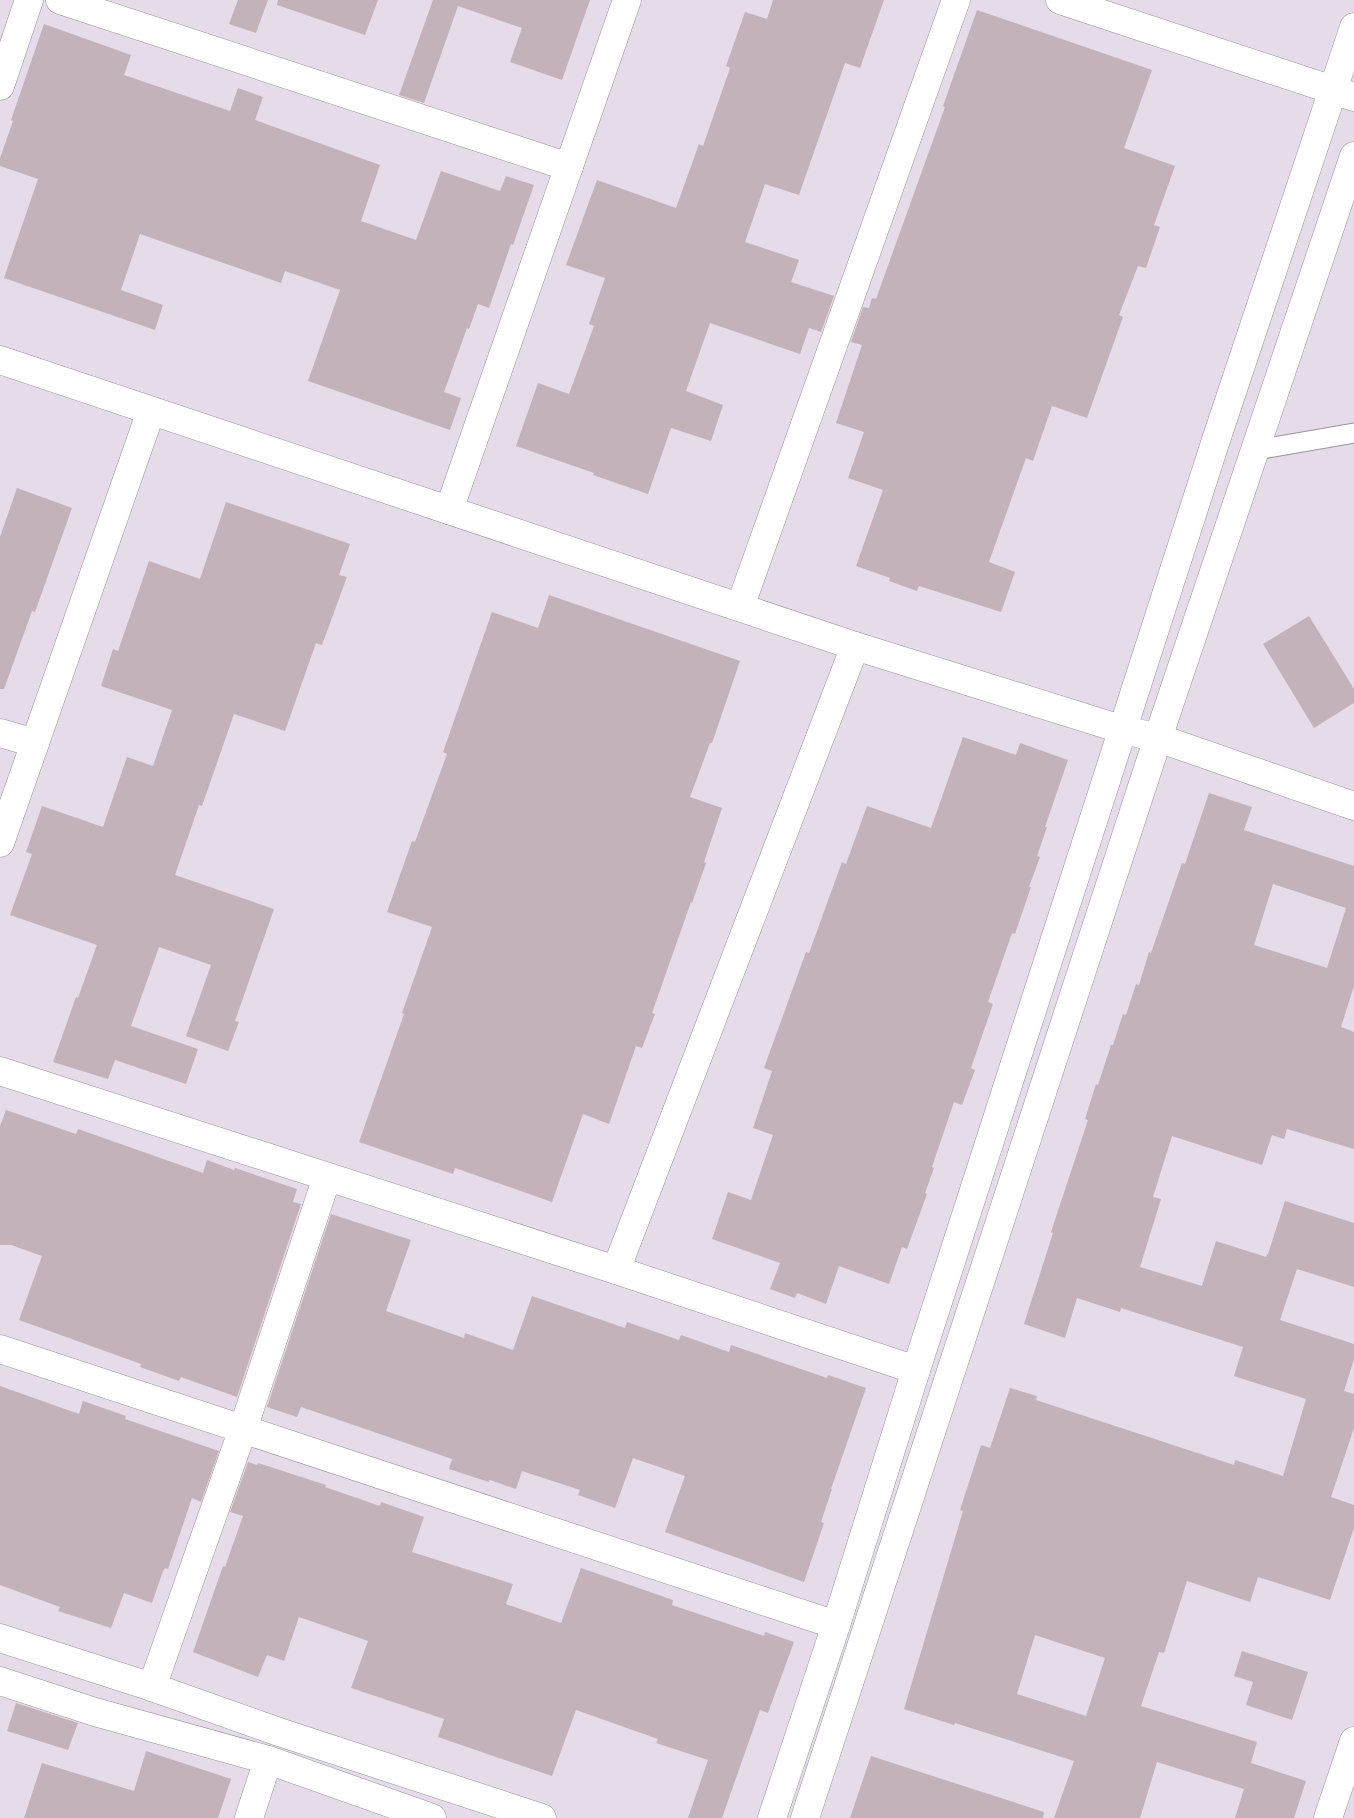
<svg xmlns="http://www.w3.org/2000/svg" width="1354" height="1818" viewBox="0 0 1354 1818" font-family="'Titillium Web',sans-serif">
  <style>
    .building { fill: #c4b2ba; fill-rule: evenodd }
    .lines { fill: none; stroke-linecap: round; stroke-linejoin: round }
    .lane-casing { stroke: #9a919f; stroke-width: 21 }
    .street-casing { stroke: #9a919f; stroke-width: 29 }
    .secondary-casing { stroke: #9a919f; stroke-width: 29 }
    .lane { stroke: #fff; stroke-width: 19 }
    .street { stroke: #fff; stroke-width: 28 }
    .secondary { stroke: #fff; stroke-width: 28 }
  </style>
  <rect width="100%" height="100%" fill="#e5dbe9"/>
  <!-- building -->
  <g class="building">
    <polygon points="238,0 268,0 256,33 229,24"/>
    <polygon points="278,0 378,0 365,35 277,5"/>
    <polygon points="433,0 590,0 562,80 510,62 522,28 458,6 424,103 399,95"/>
    <polygon points="773,0 884,0 860,68 845,63 799,195 765,184 745,242 799,260 791,282 834,296 821,332 809,328 800,354 710,323 686,391 723,405 711,441 671,428 648,494 593,475 594,473 516,446 538,383 569,394 594,326 589,324 605,278 566,265 597,180 676,208 699,144 703,146 730,68 726,66 745,12 767,19"/>
    <polygon points="977,10 1152,70 1124,148 1175,166 1154,225 1160,227 1146,268 1138,266 1119,315 1123,317 1087,418 1052,406 1033,461 1026,458 989,562 1015,572 1001,612 919,586 917,591 889,581 890,578 856,566 883,490 848,478 864,432 836,423 862,345 851,342 863,307 869,308 872,298 876,299 945,107 943,106"/>
    <polygon points="44,24 131,55 124,75 230,111 238,88 263,97 255,120 380,165 361,221 416,240 441,171 500,191 506,176 534,185 513,245 511,244 489,308 478,304 469,329 467,328 444,392 461,398 450,430 308,381 340,290 285,271 281,283 140,234 121,290 163,305 155,330 4,278 38,179 0,166 0,158 13,121 11,120"/>
    <polygon points="17,488 72,508 35,612 32,611 4,689 0,689 0,537"/>
    <polygon points="226,502 350,544 339,575 347,577 322,645 316,643 285,731 234,714 202,806 199,805 175,875 274,909 235,1021 239,1022 228,1051 186,1036 211,965 159,947 131,1026 198,1049 186,1084 115,1060 108,1079 53,1062 76,997 78,998 97,945 10,915 32,854 26,852 42,806 103,827 127,757 153,766 172,710 101,686 113,649 118,651 149,561 200,579"/>
    <polygon points="549,595 740,661 712,743 710,743 690,797 722,808 704,862 706,863 692,903 691,902 652,1013 655,1014 642,1048 636,1046 609,1124 583,1114 552,1202 455,1168 453,1174 359,1142 404,1014 402,1013 432,927 387,912 412,841 415,842 447,754 443,752 492,612 538,628"/>
    <polygon points="1309,616 1354,689 1354,703 1314,728 1263,644"/>
    <polygon points="963,737 1016,755 1020,743 1068,760 1045,827 1047,827 1037,856 1040,857 1029,887 1031,887 1015,934 1012,933 988,1002 993,1004 971,1068 975,1070 962,1105 954,1102 932,1167 934,1168 925,1193 927,1194 907,1249 902,1247 889,1284 839,1266 826,1304 797,1293 795,1298 770,1289 780,1263 712,1239 728,1192 751,1200 773,1135 753,1128 772,1071 764,1068 806,952 809,953 842,862 846,864 867,806 931,828"/>
    <path d="M1209,793L1252,807L1244,830L1354,866V986L1341,1027L1354,1032V1149L1287,1129L1284,1139L1272,1135L1262,1165L1172,1136L1153,1197L1161,1199L1140,1267L1202,1286L1216,1241L1266,1257L1267,1254H1268L1285,1201L1354,1223V1287L1297,1269L1280,1320L1354,1344V1359L1344,1391L1354,1394V1428L1331,1497L1354,1505V1528L1330,1600L1258,1577L1250,1602L1187,1581L1164,1653L1159,1652L1141,1706L1257,1742L1251,1763L1306,1781L1294,1818H1235L1244,1789L1157,1762L1140,1818H1054L1074,1761L955,1723L954,1725L904,1709L963,1511L960,1510L981,1445L990,1448L1010,1388L1037,1396L1036,1400L1234,1465L1235,1460L1283,1476L1306,1399L1234,1376L1243,1347L1121,1308L1120,1312L1077,1298L1065,1338L1024,1324L1053,1233L1051,1232L1088,1120L1085,1119L1096,1084L1098,1085L1111,1045H1113L1123,1014L1126,1015L1136,984L1139,985L1149,952L1151,953L1182,863L1185,864ZM1273,884L1346,908L1327,968L1254,945ZM1035,1635L1105,1658L1086,1716L1017,1694Z"/>
    <polygon points="6,1110 76,1134 78,1129 203,1173 207,1160 234,1170 235,1168 297,1189 293,1202 301,1204 237,1397 181,1377 179,1381 140,1367 141,1364 19,1320 42,1256 11,1245 0,1245 0,1126"/>
    <polygon points="331,1214 411,1240 386,1311 464,1338 465,1333 513,1350 532,1296 625,1328 627,1322 679,1340 681,1335 729,1352 731,1345 827,1378 828,1375 866,1388 831,1489 832,1489 821,1522 824,1523 804,1582 665,1532 685,1476 633,1458 615,1508 578,1495 580,1490 522,1471 516,1489 490,1480 489,1482 449,1469 452,1459 374,1432 301,1407 297,1417 267,1407"/>
    <polygon points="0,1386 79,1414 83,1401 126,1416 125,1419 219,1451 201,1502 192,1498 168,1569 165,1568 163,1571 152,1603 124,1593 111,1628 58,1611 60,1607 0,1585"/>
    <polygon points="248,1462 257,1465 258,1463 326,1485 325,1487 380,1506 381,1502 424,1517 412,1552 513,1584 506,1604 561,1623 581,1568 673,1600 672,1605 764,1636 765,1632 794,1642 768,1713 760,1710 722,1818 688,1818 708,1760 656,1743 658,1739 576,1710 552,1776 438,1737 444,1719 351,1688 368,1641 299,1617 284,1661 267,1655 258,1677 193,1652 223,1566 225,1567 243,1516 230,1512"/>
    <polygon points="1242,1651 1308,1672 1292,1720 1246,1705 1253,1682 1234,1676"/>
    <polygon points="16,1703 78,1723 68,1750 7,1731"/>
    <polygon points="146,1751 231,1779 218,1818 24,1818 42,1763 134,1791"/>
    <polygon points="871,1756 1044,1812 1043,1818 850,1818"/>
  </g>
  <g class="lines">
    <defs>
      <polyline id="lane" points="1256,450 1354,433"/>
      <g id="street">
        <polyline points="60,0 569,167"/>
        <polyline points="1060,0 1354,97"/>
        <polyline points="0,86 29,0"/>
        <polyline points="0,360 855,646 1124,730 1158,738 1354,806"/>
        <polyline points="449,510 627,0"/>
        <polyline points="740,607 956,0"/>
        <polyline points="0,733 35,743"/>
        <polyline points="0,843 151,411"/>
        <polyline points="0,1071 616,1270 916,1370"/>
        <polyline points="616,1270 855,646"/>
        <polyline points="0,1349 836,1625"/>
        <polyline points="152,1687 243,1429 327,1177"/>
        <polyline points="249,1818 268,1760"/>
        <polyline points="1328,1818 1354,1741"/>
      </g>
      <g id="secondary">
        <polyline points="0,1638 152,1687 279,1732 542,1818"/>
        <polyline points="0,1681 95,1712 268,1760 432,1818"/>
        <polyline points="772,1818 836,1625 916,1370 1216,440 1354,27"/>
        <polyline points="805,1818 1158,738 1354,156"/>
      </g>
    </defs>
    <!-- lane casing -->
    <use href="#lane" class="lane-casing"/>
    <!-- street casing -->
    <use href="#street" class="street-casing"/>
    <!-- secondary casing -->
    <use href="#secondary" class="secondary-casing"/>
    <!-- lane -->
    <use href="#lane" class="lane"/>
    <!-- street -->
    <use href="#street" class="street"/>
    <!-- secondary -->
    <use href="#secondary" class="secondary"/>
  </g>
</svg>
